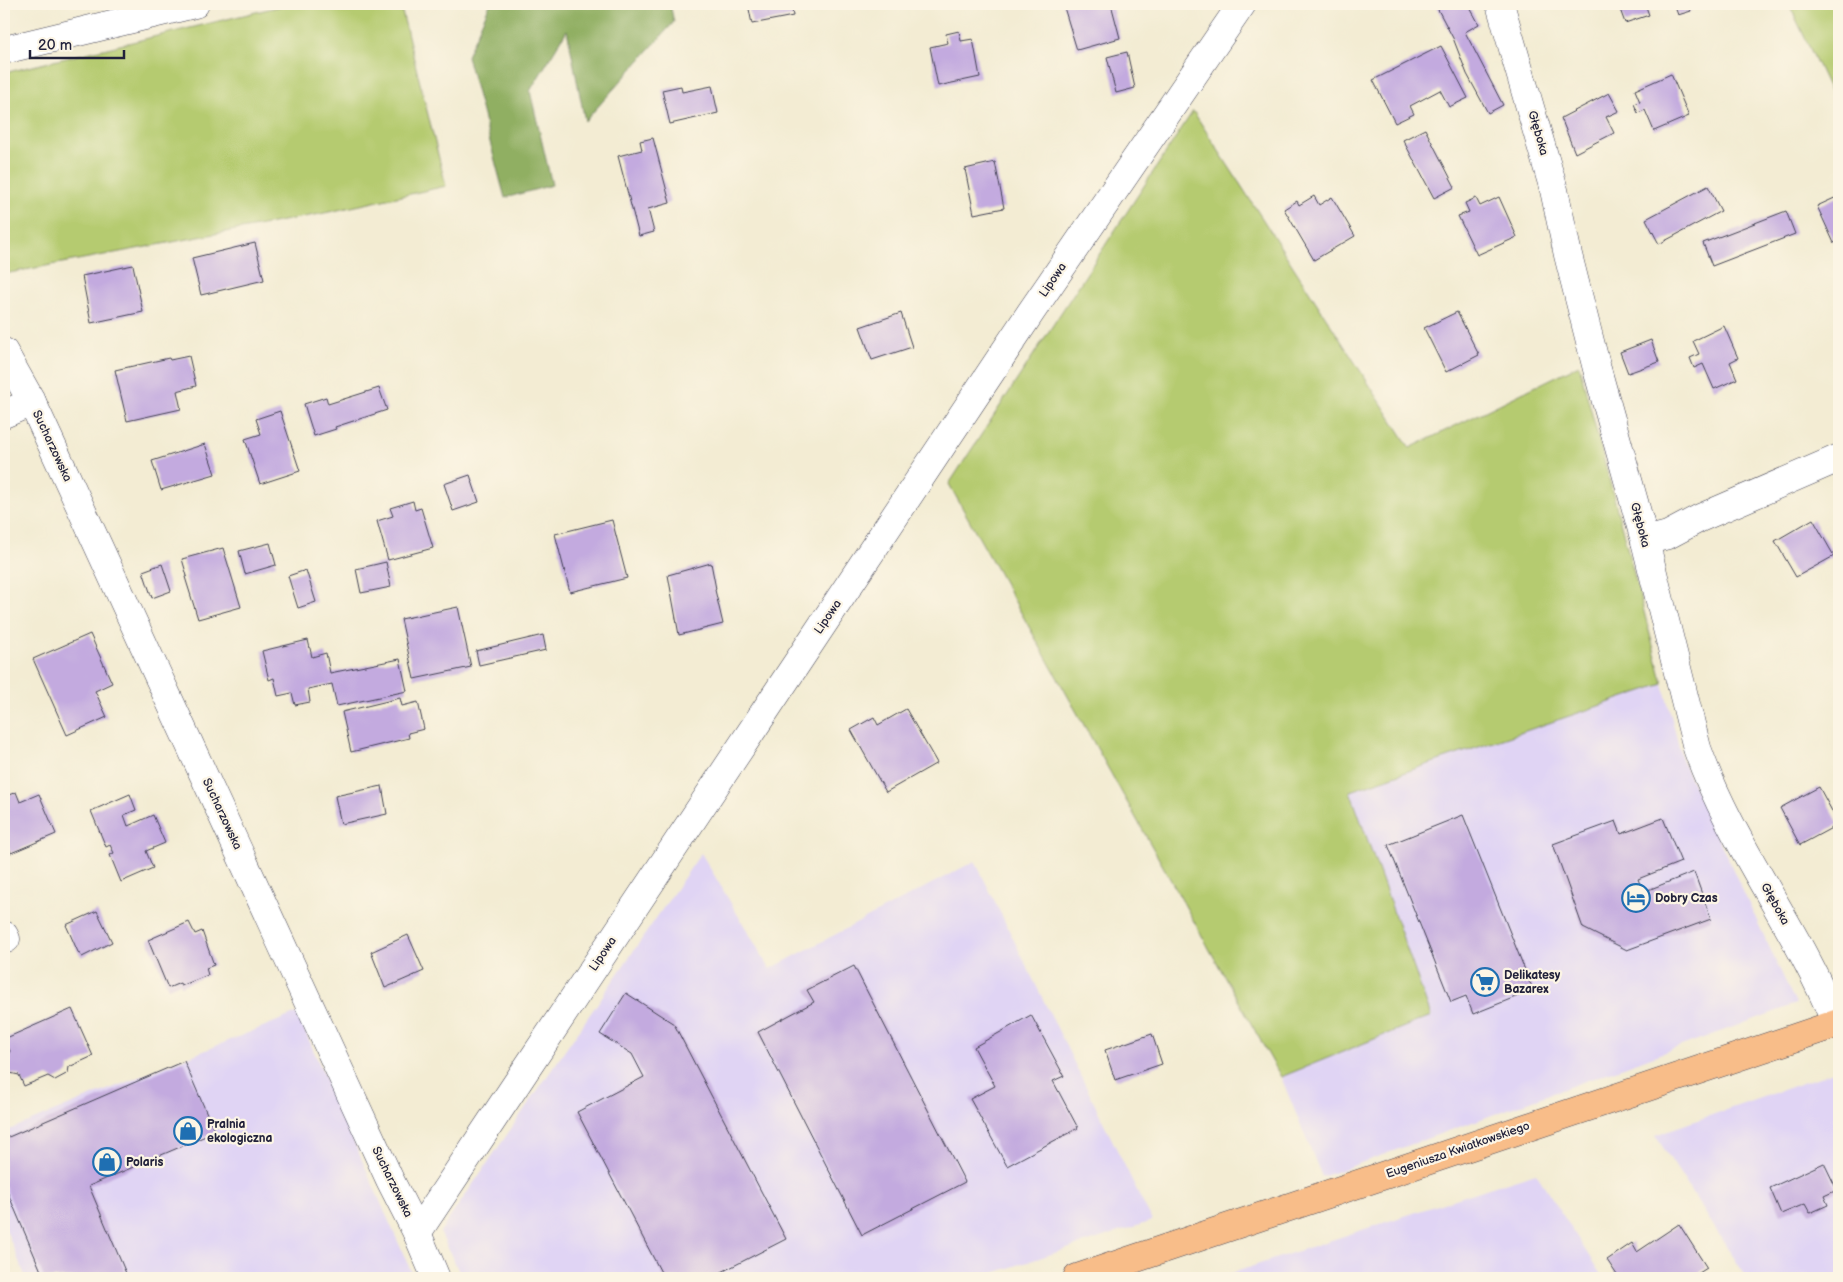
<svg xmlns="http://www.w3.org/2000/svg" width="1843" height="1282" viewBox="0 0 1843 1282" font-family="'Balsamiq Sans',sans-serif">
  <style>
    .built { fill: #e0d4f4 }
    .green { fill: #b5cb6f; stroke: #6c7655 }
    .forest { fill: #90af62; stroke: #59684e }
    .building { fill: #c3aadf }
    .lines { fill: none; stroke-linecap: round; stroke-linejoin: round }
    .minor-casing { stroke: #414052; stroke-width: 29 }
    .major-casing { stroke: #414052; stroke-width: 29 }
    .minor { stroke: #fff; stroke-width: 28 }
    .major { stroke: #f8bd89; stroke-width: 28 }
    .labels { text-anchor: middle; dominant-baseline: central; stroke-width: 4.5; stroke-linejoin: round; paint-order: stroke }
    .street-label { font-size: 12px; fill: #22223b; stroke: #fcf5e5 }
    .poi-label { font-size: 12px; font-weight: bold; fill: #22223b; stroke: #fcf5e5; text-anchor: start }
  </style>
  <rect width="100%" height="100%" fill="#fcf5e5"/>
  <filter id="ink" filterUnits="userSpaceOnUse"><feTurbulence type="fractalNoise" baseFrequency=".02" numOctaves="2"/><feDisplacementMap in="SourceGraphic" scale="10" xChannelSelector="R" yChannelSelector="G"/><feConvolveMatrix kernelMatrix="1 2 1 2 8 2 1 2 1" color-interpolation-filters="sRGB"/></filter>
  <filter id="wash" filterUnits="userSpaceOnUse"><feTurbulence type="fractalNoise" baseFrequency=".0096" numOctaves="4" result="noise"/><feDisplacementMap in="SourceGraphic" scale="20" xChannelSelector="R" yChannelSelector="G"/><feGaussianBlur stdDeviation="1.12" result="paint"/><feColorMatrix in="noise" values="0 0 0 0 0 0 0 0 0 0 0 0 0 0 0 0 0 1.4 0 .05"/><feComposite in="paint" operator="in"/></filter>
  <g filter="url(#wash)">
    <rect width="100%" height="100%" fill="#f3ecd3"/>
    <!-- built -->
    <g class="built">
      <polygon points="1663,684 1683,763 1796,1004 1322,1177 1281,1077 1431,1016 1350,791"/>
      <polygon points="701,853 770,969 975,861 1152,1221 978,1278 462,1278 440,1232"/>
      <polygon points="297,1013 414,1278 26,1278 4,1225 4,1132"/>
      <polygon points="1839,1070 1839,1278 1747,1278 1655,1135"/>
      <polygon points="1536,1173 1603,1278 1217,1278 1498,1185"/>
    </g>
    <!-- green -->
    <g class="green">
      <polygon points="282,4 400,4 446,186 320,214 4,274 4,73 281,6"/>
      <polygon points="1789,4 1839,4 1839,110"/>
      <polygon points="1193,111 1410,448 1579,365 1663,684 1350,791 1431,1016 1281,1077 949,484"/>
    </g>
    <!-- forest -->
    <polygon class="forest" points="490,4 670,4 674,22 585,121 567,30 530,91 552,185 505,198 467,56"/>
    <g id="blocks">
      <!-- building -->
      <g class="building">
        <polygon points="748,4 791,4 793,16 752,24"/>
        <polygon points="1063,4 1111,4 1120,38 1077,50"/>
        <polygon points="1435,4 1468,4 1479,24 1465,32 1503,105 1488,113 1467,74 1453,38"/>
        <polygon points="1618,4 1645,4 1649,15 1625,23"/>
        <polygon points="1674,4 1688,4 1691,11 1678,15"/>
        <polygon points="959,31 961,41 973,39 980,77 938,86 930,47 948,43 946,34"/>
        <polygon points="1441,46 1468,98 1449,107 1440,90 1410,106 1414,114 1395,123 1373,80"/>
        <polygon points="1127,52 1135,88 1116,93 1107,57"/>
        <polygon points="1671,74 1689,116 1654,131 1645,110 1638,113 1634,104 1640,102 1635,90"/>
        <polygon points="681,86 682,92 712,86 718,113 670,124 662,90"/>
        <polygon points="1609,93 1619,111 1606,117 1614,133 1575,153 1561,118"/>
        <polygon points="1425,129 1455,187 1434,198 1403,140"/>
        <polygon points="653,138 670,203 648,209 654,232 639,236 618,156 642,150 640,141"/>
        <polygon points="995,162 1004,208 974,214 965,169"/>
        <polygon points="1708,186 1721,211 1659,244 1646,219"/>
        <polygon points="1314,196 1319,205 1332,197 1355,236 1314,260 1284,209 1297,201 1299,205"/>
        <polygon points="1839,196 1839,241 1834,243 1817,206"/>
        <polygon points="1499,197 1517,237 1477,255 1458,216 1469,212 1465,203 1476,198 1480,206"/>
        <polygon points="1786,211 1795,234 1712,266 1703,243"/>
        <polygon points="255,243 264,280 201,295 192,258"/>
        <polygon points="133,265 143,312 91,323 82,276"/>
        <polygon points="1457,312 1479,355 1446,372 1424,328"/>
        <polygon points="901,313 912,347 872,360 860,327"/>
        <polygon points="1724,326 1738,358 1730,362 1737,379 1714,389 1703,364 1694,368 1690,358 1699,354 1693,341"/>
        <polygon points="1651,340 1659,362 1628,373 1620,352"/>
        <polygon points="189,356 196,386 177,391 181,409 127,421 115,370 169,358 170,360"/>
        <polygon points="379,388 387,410 335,427 336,429 314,436 304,404 326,397 328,404"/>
        <polygon points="280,411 300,471 260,484 245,439 261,434 256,419"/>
        <polygon points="205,444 215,474 161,490 152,461"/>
        <polygon points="470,475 479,502 453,511 444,484"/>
        <polygon points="413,501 415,510 421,508 433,548 388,560 377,521 393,516 390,508"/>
        <polygon points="1813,519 1834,556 1796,577 1775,541"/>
        <polygon points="612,520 627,578 570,592 555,534"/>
        <polygon points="270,543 276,565 245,574 239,551"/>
        <polygon points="223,548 241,607 198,619 185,577 187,576 182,559"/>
        <polygon points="386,562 391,587 361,593 356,569"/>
        <polygon points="711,563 716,589 715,590 723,624 679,635 668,575"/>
        <polygon points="162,564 171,591 152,598 143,571"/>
        <polygon points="306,570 316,602 298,608 288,576"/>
        <polygon points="458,607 471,667 414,679 401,619"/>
        <polygon points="90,634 112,683 95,691 107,717 67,735 33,659"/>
        <polygon points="543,635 546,650 479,665 476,651"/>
        <polygon points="308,640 312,657 326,653 330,673 400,659 407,691 337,706 332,684 308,689 310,702 295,705 292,693 278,696 274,678 269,680 262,651"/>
        <polygon points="400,698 402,706 418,702 424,729 408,733 409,738 351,752 342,712"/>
        <polygon points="906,709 937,763 886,792 851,730 874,717 878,725"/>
        <polygon points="382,786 387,814 341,824 335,796"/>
        <polygon points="1819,787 1839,824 1800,845 1780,808"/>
        <polygon points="16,792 20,802 39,794 56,834 11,853 4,835 4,797"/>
        <polygon points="130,794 136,810 124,815 128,826 153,815 165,843 146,851 153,868 121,882 110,855 114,853 110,845 106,847 91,811"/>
        <polygon points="1463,815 1533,990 1473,1014 1466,996 1451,1002 1388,845"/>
        <polygon points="1663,818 1681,862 1638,879 1643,892 1694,872 1711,919 1627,950 1583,928 1553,844 1616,821 1621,834"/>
        <polygon points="97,911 112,942 82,957 78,952 66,925"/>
        <polygon points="189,922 195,934 202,931 214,965 206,968 208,975 181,986 180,983 168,988 148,940"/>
        <polygon points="408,935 424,971 385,988 371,952"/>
        <polygon points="854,966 965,1182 862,1235 758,1032 814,1002 807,990"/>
        <polygon points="626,993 674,1024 786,1239 710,1278 664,1278 577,1112 644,1077 632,1054 600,1034"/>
        <polygon points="72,1009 93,1056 69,1067 68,1073 55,1080 48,1076 24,1086 19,1075 10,1073 5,1060 10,1051 4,1039"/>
        <polygon points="1031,1015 1064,1076 1053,1081 1078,1128 1007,1166 970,1099 995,1086 974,1047"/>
        <polygon points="1152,1034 1162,1064 1115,1080 1105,1050"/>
        <polygon points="184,1061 215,1132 89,1186 128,1278 44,1278 4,1184 4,1139"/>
        <polygon points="1824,1163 1837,1190 1824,1196 1828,1205 1810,1213 1805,1204 1781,1214 1770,1188"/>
        <polygon points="1679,1224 1707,1268 1691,1278 1619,1278 1607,1260 1632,1243 1637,1252"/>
      </g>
    </g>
  </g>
  <g filter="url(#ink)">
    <use href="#blocks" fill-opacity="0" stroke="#414052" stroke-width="1"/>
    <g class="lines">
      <defs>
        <g id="minor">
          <path d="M1500,4L1554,190L1568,255L1597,369L1645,541L1697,748C1731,845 1798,928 1836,1024"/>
          <polyline points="4,50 195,4"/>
          <polyline points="4,352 32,402 390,1180 417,1233 436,1278"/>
          <polyline points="4,414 32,402"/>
          <polyline points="1645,541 1668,535 1700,518 1839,458"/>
          <polyline points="4,935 6,939"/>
          <polyline points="417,1233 1031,312 1242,4"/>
        </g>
        <polyline id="major" points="1077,1278 1839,1023"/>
      </defs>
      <!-- minor casing -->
      <use href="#minor" class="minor-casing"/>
      <!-- major casing -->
      <use href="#major" class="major-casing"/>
      <!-- minor -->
      <use href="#minor" class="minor"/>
      <!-- major -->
      <use href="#major" class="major"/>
    </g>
  </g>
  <!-- icons -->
  <defs>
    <symbol id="hotel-ring" viewBox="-11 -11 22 22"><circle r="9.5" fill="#fcf5e5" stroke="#1f6fb2" stroke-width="1.5"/><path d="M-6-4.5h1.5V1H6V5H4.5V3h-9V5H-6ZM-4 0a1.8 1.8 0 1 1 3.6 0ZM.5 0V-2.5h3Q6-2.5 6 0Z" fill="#1f6fb2"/></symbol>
    <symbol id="supermarket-ring" viewBox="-11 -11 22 22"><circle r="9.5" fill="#fcf5e5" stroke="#1f6fb2" stroke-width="1.5"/><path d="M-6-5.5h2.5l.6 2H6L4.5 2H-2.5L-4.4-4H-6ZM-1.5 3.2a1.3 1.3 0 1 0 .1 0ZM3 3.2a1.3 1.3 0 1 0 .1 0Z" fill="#1f6fb2"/></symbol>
    <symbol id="shop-ring" viewBox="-11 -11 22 22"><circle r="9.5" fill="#fcf5e5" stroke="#1f6fb2" stroke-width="1.5"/><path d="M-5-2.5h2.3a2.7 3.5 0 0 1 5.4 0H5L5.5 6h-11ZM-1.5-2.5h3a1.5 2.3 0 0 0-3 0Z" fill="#1f6fb2"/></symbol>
  </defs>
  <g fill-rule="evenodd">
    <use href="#hotel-ring" x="1620" y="882" width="32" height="32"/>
    <use href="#supermarket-ring" x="1469" y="966" width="32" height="32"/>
    <use href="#shop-ring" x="172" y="1115" width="32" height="32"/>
    <use href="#shop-ring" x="91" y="1146" width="32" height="32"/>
  </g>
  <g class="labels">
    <!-- street labels -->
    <g class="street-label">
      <text transform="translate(1538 133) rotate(74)">Głęboka</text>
      <text transform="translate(1053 280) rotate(-56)">Lipowa</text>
      <text transform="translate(52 446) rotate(65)">Sucharzowska</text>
      <text transform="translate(1640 525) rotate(75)">Głęboka</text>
      <text transform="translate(828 617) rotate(-56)">Lipowa</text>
      <text transform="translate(222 814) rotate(65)">Sucharzowska</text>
      <text transform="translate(1775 904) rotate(61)">Głęboka</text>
      <text transform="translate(603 954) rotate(-56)">Lipowa</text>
      <text transform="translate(1458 1150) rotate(-19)">Eugeniusza Kwiatkowskiego</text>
      <text transform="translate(392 1182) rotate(64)">Sucharzowska</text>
    </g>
    <!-- poi labels -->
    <g class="poi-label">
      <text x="1655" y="898">Dobry Czas</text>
      <text x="1504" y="975">Delikatesy<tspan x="1504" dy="14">Bazarex</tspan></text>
      <text x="207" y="1124">Pralnia<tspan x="207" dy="14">ekologiczna</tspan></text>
      <text x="126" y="1162">Polaris</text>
    </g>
  </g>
  <!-- margin -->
  <rect width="1843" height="1282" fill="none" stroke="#fcf5e5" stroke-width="20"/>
  <!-- scale -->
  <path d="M30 50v8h94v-8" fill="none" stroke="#22223b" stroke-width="2.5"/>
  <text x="38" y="50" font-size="15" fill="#22223b" stroke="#fcf5e5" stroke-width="4" paint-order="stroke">20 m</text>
</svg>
